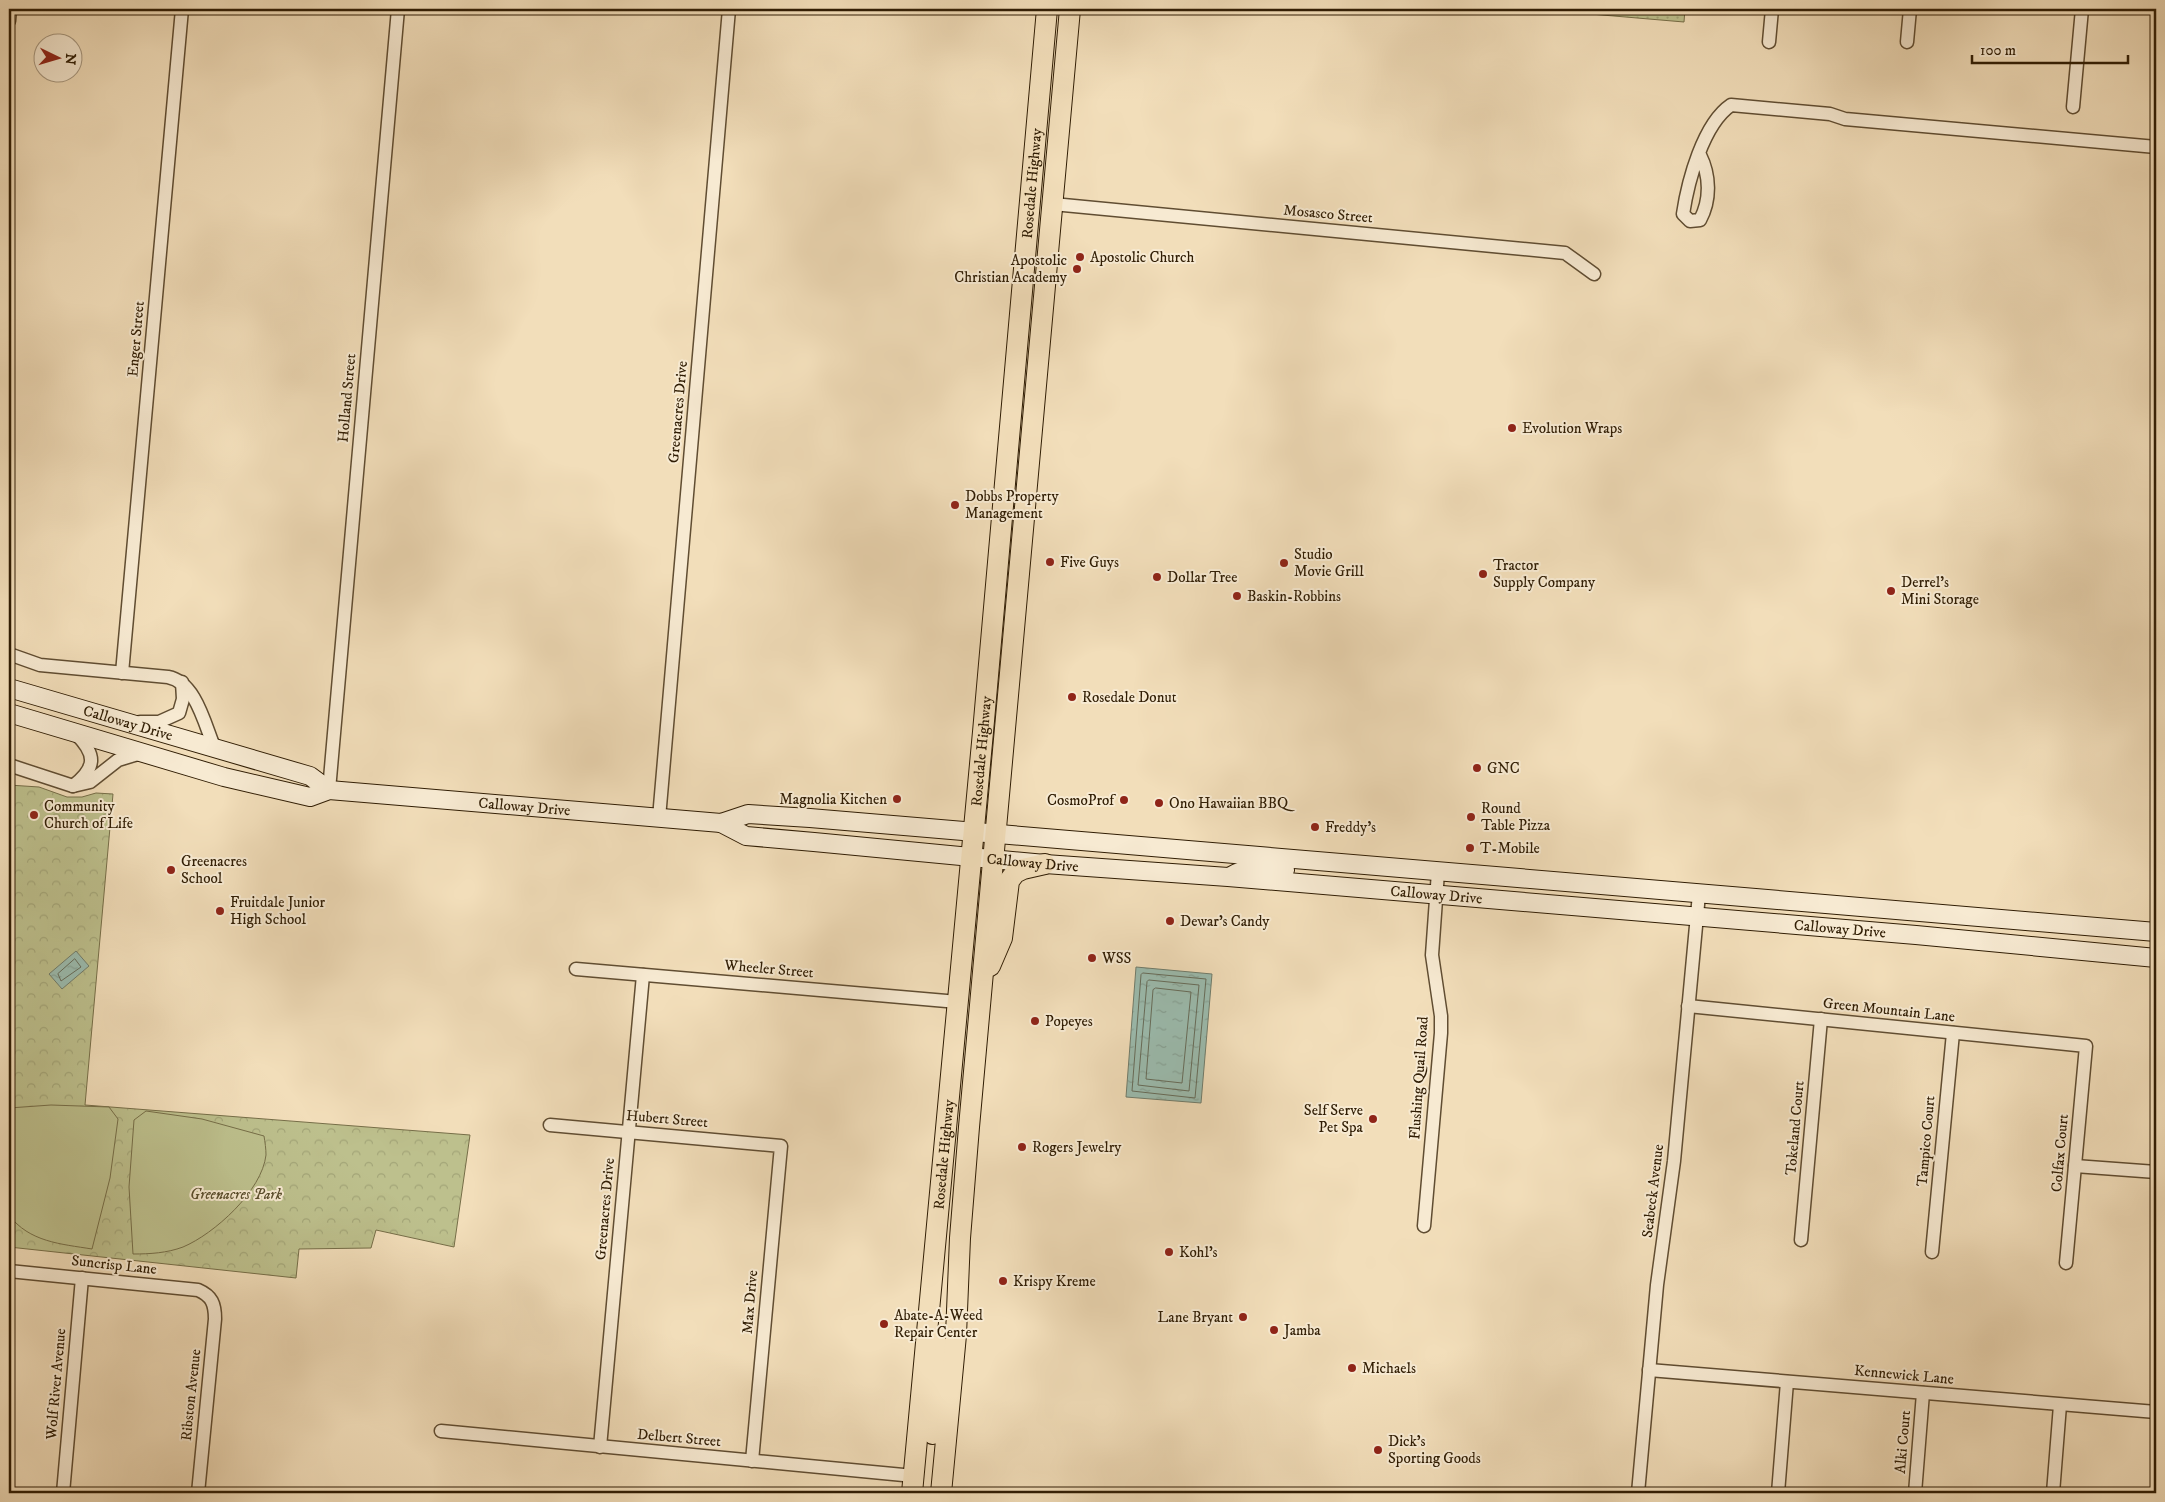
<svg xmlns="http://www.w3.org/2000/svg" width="2165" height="1502" viewBox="0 0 2165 1502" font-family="'IM FELL DW Pica',serif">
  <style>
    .grass { fill: url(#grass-dots); stroke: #766e48 }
    .park { fill: url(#park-crowns); stroke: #766e48 }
    .pitch { fill: #bdc08d; stroke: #766e48 }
    .water { fill: url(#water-ripples); stroke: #707c6b }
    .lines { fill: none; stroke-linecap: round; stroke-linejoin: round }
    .shore { stroke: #666c5a; stroke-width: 1 }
    .street-casing { stroke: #604d32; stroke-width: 15 }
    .secondary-casing { stroke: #301d04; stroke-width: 20 }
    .primary-casing { stroke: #301d04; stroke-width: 22 }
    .street { stroke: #f7ead2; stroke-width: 12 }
    .secondary { stroke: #f7ead2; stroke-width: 18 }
    .primary { stroke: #f2deba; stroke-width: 20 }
    .poi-dot { fill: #8f2418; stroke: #f7ead2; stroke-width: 2 }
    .labels { text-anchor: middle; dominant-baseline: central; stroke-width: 4; stroke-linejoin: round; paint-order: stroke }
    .street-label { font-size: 15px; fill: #301d04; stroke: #f7ead2 }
    .poi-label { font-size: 15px; fill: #301d04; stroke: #f7ead2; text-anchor: start }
    .park-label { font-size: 15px; font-style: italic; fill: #5a4e2d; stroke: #f7ead2 }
  </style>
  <defs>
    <pattern id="grass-dots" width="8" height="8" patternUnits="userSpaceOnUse" patternTransform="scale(1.25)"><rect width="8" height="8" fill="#bdc08d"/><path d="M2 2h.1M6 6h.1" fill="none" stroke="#a3a578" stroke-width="1.8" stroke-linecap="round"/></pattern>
    <pattern id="park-crowns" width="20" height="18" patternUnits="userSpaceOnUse" patternTransform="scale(1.25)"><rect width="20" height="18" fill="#bdc08d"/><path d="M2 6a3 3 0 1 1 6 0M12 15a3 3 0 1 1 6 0" fill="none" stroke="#a3a578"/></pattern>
    <pattern id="water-ripples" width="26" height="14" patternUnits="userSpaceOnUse" patternTransform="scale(1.25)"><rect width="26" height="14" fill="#9bbcaf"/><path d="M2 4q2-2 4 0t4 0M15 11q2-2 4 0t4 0" fill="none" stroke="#86a195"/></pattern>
  </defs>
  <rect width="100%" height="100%" fill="#f2deba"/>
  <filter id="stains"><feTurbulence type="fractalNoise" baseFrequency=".004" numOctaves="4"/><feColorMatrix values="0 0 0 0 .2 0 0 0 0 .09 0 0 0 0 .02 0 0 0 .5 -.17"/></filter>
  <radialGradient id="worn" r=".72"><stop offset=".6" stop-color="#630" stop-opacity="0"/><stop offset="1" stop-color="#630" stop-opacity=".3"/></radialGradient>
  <!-- grass -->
  <polygon class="grass" points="1532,9 1685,9 1684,22"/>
  <!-- park -->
  <polygon class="park" points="9,785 39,787 67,797 82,797 96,793 113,794 85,1105 470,1135 454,1247 376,1230 371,1248 299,1249 296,1278 9,1247"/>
  <!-- pitch -->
  <g class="pitch">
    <path d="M51,1105L109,1107L118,1119L110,1178L92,1249C61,1244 29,1242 9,1215V1108Z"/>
    <path d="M146,1111L202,1119L264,1136C265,1142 266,1149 266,1155C262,1191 214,1234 183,1247C167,1253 150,1254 133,1254L129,1187L134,1120Z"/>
  </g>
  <!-- water -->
  <g class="water">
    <polygon points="76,951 89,966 62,989 49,974"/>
    <polygon points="1136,967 1212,974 1201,1103 1126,1097"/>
  </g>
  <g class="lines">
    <!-- shore -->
    <g class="shore">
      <polygon points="75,959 81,967 61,981 58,974"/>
      <polygon points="1143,973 1206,979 1195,1098 1132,1091 1141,975"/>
      <polygon points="1149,980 1199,985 1189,1091 1138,1085 1147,982"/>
      <polygon points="1156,988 1191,992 1182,1083 1146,1079 1153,990"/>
    </g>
    <defs>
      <g id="street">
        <polyline points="9,21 10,9"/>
        <polyline points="1769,42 1772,9"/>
        <polyline points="1907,42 1910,9"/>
        <polyline points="2073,107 2082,9"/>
        <path d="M1700,155C1710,175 1711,200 1700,220L1690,221L1683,214C1688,181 1703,124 1731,105L1830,114L1845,119L2156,147"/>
        <polyline points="1053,204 1565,253 1594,274"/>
        <path d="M9,654L40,665L168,677C196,682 205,726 215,749"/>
        <polyline points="122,673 182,9"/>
        <polyline points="140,722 159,722 179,713 183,699 182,682"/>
        <path d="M76,734C97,755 96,768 73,786L90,782L118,760L141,753"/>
        <polyline points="9,765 73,786"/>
        <polyline points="329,790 398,9"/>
        <polyline points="659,818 729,9"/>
        <polyline points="576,969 958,1002"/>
        <polyline points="1688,1006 2086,1046 2066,1263"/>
        <polyline points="550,1125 781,1146 752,1461"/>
        <polyline points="2075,1166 2156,1172"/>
        <polyline points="1424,1226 1441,1033 1441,1016 1432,955 1438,872"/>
        <polyline points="1801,1240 1821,1019"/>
        <polyline points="1932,1252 1953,1033"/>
        <path d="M9,1271L198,1290C212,1296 215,1304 215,1319L198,1493"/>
        <polyline points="1649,1370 2156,1412"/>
        <polyline points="441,1431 914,1476"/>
        <polyline points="600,1447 643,975"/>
        <polyline points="63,1493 82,1278"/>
        <polyline points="1638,1493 1657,1285 1674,1161 1699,894"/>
        <polyline points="1778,1493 1787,1382"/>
        <polyline points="1915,1493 1923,1393"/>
        <polyline points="2053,1493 2060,1405"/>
      </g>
      <g id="secondary">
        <path id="s1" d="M9,688L310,776L329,790"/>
        <path id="s2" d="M9,713L224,777L310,797L329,790L721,823L748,814L810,818L2156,932"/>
        <path id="s3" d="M721,823L746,836L814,842L1045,864L1228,877L1916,935L2156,958"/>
        <path d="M1231,876C1250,865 1265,868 1285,870"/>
      </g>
      <g id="primary">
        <polyline points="990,966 1002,938 1009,881 1015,873 1023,869 1045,864"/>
        <polyline points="933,1434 939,1355 937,1344"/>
        <path id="s4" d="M912,1493L983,732L1047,9"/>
        <polyline points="941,1493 956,1335 960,1238 969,1127 1070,9"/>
      </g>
    </defs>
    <!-- street casing -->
    <use href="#street" class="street-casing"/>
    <!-- secondary casing -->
    <use href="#secondary" class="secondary-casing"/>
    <!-- primary casing -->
    <use href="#primary" class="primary-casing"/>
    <!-- street -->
    <use href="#street" class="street"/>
    <!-- secondary -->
    <use href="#secondary" class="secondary"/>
    <!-- primary -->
    <use href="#primary" class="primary"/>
  </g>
  <!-- markers -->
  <g class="poi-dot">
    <circle cx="1080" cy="257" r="5"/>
    <circle cx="1077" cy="269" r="5"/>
    <circle cx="1512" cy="428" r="5"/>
    <circle cx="955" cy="505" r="5"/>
    <circle cx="1050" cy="562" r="5"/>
    <circle cx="1284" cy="563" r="5"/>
    <circle cx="1483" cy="574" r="5"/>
    <circle cx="1157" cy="577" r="5"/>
    <circle cx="1891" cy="591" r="5"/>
    <circle cx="1237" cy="596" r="5"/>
    <circle cx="1072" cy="697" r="5"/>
    <circle cx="1477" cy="768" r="5"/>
    <circle cx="897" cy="799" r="5"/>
    <circle cx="1124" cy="800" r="5"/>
    <circle cx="1159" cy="803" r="5"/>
    <circle cx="34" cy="815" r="5"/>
    <circle cx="1471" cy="817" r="5"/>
    <circle cx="1315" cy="827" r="5"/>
    <circle cx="1470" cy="848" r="5"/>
    <circle cx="171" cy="870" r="5"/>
    <circle cx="220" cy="911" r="5"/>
    <circle cx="1170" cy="921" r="5"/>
    <circle cx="1092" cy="958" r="5"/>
    <circle cx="1035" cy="1021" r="5"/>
    <circle cx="1373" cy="1119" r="5"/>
    <circle cx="1022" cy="1147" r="5"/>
    <circle cx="1169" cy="1252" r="5"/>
    <circle cx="1003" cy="1281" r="5"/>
    <circle cx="1243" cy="1317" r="5"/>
    <circle cx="884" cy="1324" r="5"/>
    <circle cx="1274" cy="1330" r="5"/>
    <circle cx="1352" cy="1368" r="5"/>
    <circle cx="1378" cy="1450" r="5"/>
  </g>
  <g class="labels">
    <!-- street labels -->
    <g class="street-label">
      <text stroke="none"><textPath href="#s4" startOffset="1315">Rosedale Highway</textPath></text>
      <text transform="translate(1328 214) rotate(5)">Mosasco Street</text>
      <text transform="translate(136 339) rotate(-85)">Enger Street</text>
      <text transform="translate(347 398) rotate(-85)">Holland Street</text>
      <text transform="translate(678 412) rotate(-85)">Greenacres Drive</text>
      <text stroke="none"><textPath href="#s1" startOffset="124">Calloway Drive</textPath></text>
      <text stroke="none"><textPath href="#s4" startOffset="745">Rosedale Highway</textPath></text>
      <text stroke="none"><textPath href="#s2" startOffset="529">Calloway Drive</textPath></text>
      <text stroke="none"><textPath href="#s3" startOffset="316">Calloway Drive</textPath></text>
      <text stroke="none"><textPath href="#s3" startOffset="721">Calloway Drive</textPath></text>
      <text stroke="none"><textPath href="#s3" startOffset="1126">Calloway Drive</textPath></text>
      <text transform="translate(769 969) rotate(5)">Wheeler Street</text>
      <text transform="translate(1889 1010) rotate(6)">Green Mountain Lane</text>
      <text transform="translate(1419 1078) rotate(-86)">Flushing Quail Road</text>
      <text transform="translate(667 1119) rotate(5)">Hubert Street</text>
      <text transform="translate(1795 1128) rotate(-85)">Tokeland Court</text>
      <text transform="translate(1926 1141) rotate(-85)">Tampico Court</text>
      <text transform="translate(2060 1153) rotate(-85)">Colfax Court</text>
      <text stroke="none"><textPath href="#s4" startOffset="340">Rosedale Highway</textPath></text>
      <text transform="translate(1653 1191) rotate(-83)">Seabeck Avenue</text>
      <text transform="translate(605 1209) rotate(-85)">Greenacres Drive</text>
      <text transform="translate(114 1265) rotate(6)">Suncrisp Lane</text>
      <text transform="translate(750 1302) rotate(-85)">Max Drive</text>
      <text transform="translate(1904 1375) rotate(5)">Kennewick Lane</text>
      <text transform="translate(56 1384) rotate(-85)">Wolf River Avenue</text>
      <text transform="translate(191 1395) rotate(-84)">Ribston Avenue</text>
      <text transform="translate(679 1438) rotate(5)">Delbert Street</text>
      <text transform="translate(1903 1442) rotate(-85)">Alki Court</text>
    </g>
    <!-- poi labels -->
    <g class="poi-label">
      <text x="1090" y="257">Apostolic Church</text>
      <text x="1067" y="260" text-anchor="end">Apostolic<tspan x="1067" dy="17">Christian Academy</tspan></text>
      <text x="1522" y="428">Evolution Wraps</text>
      <text x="965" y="496">Dobbs Property<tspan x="965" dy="17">Management</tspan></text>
      <text x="1294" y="554">Studio<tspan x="1294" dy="17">Movie Grill</tspan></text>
      <text x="1060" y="562">Five Guys</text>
      <text x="1493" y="565">Tractor<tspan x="1493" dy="17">Supply Company</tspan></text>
      <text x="1167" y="577">Dollar Tree</text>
      <text x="1901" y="582">Derrel's<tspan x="1901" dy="17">Mini Storage</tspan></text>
      <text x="1247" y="596">Baskin-Robbins</text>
      <text x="1082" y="697">Rosedale Donut</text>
      <text x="1487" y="768">GNC</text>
      <text x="887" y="799" text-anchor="end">Magnolia Kitchen</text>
      <text x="1114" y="800" text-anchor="end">CosmoProf</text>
      <text x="1169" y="803">Ono Hawaiian BBQ</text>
      <text x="44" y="806">Community<tspan x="44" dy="17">Church of Life</tspan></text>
      <text x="1481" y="808">Round<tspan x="1481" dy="17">Table Pizza</tspan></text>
      <text x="1325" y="827">Freddy's</text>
      <text x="1480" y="848">T-Mobile</text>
      <text x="181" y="861">Greenacres<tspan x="181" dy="17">School</tspan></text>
      <text x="230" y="902">Fruitdale Junior<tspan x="230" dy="17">High School</tspan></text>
      <text x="1180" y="921">Dewar's Candy</text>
      <text x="1102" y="958">WSS</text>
      <text x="1045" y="1021">Popeyes</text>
      <text x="1363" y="1110" text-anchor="end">Self Serve<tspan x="1363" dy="17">Pet Spa</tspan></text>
      <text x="1032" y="1147">Rogers Jewelry</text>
      <text x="1179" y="1252">Kohl's</text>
      <text x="1013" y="1281">Krispy Kreme</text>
      <text x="894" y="1315">Abate-A-Weed<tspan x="894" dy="17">Repair Center</tspan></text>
      <text x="1233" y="1317" text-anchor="end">Lane Bryant</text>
      <text x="1284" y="1330">Jamba</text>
      <text x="1362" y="1368">Michaels</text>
      <text x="1388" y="1441">Dick's<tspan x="1388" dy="17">Sporting Goods</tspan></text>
    </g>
    <!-- park labels -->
    <g class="park-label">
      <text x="236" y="1194">Greenacres Park</text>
    </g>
  </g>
  <!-- margin -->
  <rect width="2165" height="1502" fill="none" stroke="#f2deba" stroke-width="30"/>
  <rect x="10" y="10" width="2145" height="1482" fill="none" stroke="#301d04" stroke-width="2.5"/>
  <rect x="15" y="15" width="2135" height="1472" fill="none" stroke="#301d04"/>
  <!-- north arrow -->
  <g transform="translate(58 58) rotate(95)"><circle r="24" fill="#f7ead2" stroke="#a79880"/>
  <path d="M0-4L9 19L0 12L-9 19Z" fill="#8f2418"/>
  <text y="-8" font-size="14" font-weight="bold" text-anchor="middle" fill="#301d04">N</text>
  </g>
  <!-- scale -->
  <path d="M1972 55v8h156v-8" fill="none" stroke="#301d04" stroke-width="2.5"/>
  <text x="1980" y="55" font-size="15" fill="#301d04" stroke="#f7ead2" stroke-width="4" paint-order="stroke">100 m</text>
  <rect width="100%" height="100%" filter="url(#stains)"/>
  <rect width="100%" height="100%" fill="url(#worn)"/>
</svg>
